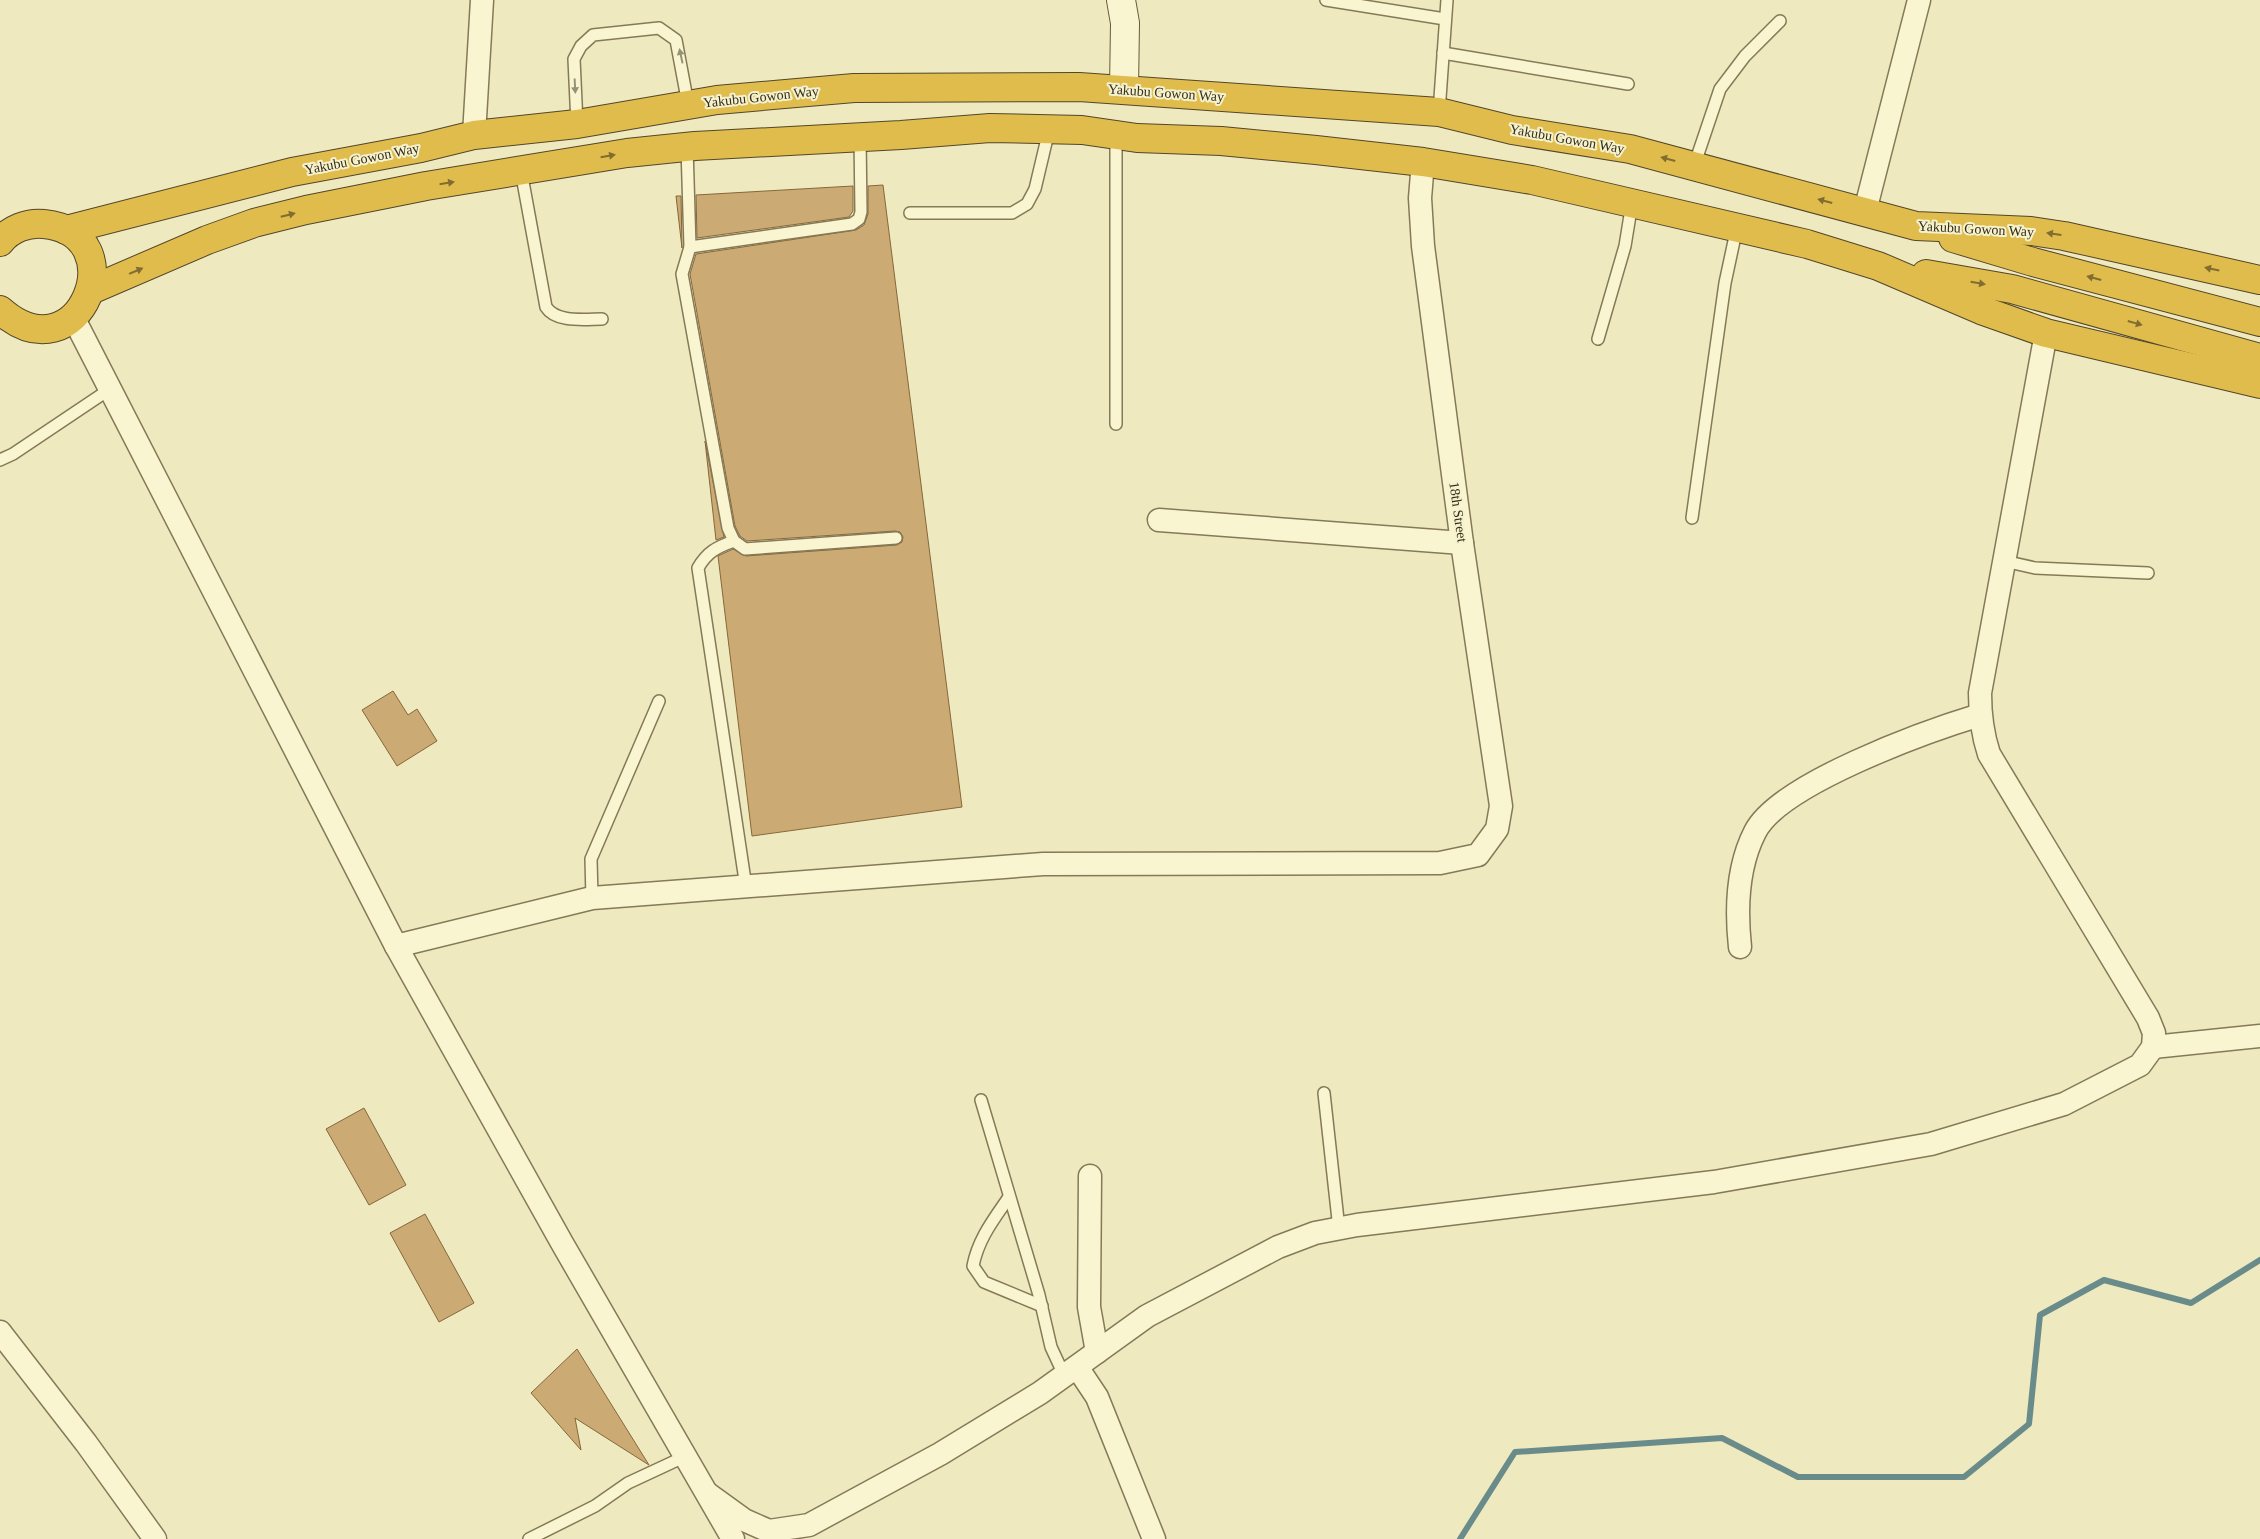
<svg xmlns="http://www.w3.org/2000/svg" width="2260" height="1539" viewBox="0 0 2260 1539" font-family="Georgia,serif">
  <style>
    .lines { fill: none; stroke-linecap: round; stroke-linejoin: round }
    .stream { stroke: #698c8b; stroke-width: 6 }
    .building { fill: #ccaa73; stroke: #85683c }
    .lane-casing { stroke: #867957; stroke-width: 14 }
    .street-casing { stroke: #867957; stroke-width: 25 }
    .secondary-casing { stroke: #675a3a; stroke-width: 30 }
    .highway-casing { stroke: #53462b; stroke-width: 30 }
    .lane { stroke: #f9f5d1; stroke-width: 11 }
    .street { stroke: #f9f5d1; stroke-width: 22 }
    .secondary { stroke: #f9f5d1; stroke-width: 28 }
    .highway { stroke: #dfbc4c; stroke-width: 28 }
    .oneway { fill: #979176 }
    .oneway2 { fill: #826d31 }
    .labels { text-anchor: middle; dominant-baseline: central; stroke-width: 4; stroke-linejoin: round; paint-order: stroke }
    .street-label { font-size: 14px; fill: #352d1b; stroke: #f5f2cd }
  </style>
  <rect width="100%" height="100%" fill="#eee9be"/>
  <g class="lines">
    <!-- stream -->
    <polyline class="stream" points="1460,1539 1515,1452 1722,1438 1798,1477 1964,1477 2029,1424 2040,1315 2104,1280 2191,1303 2260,1260"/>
  </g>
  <!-- building -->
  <g class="building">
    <polygon points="883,185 962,807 752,836 718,556 733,549 746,556 897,545 902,542 903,537 900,532 895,531 747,541 740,536 735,526 690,274 696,254 856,230 864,225 868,214 868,186"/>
    <polygon points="853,186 853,211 849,217 697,238 696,195"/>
    <polygon points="676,196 681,196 682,248"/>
    <polygon points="705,441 724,537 716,540"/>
    <polygon points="393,691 408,715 417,709 437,741 397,766 362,710"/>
    <polygon points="364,1108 406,1185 369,1205 326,1129"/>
    <polygon points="425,1214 474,1303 439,1322 390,1233"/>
    <polygon points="577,1349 598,1383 649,1465 575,1418 581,1450 531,1393"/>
  </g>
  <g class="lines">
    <defs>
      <g id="lane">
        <polyline points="1326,0 1445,19"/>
        <polyline points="1443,53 1628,84"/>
        <polyline points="1439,112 1447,0"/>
        <polyline points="577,124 574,59 581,46 593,35 659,28 676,40 688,104"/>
        <polyline points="687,147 690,247 682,274 728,528 734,541 745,549 896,538"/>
        <polyline points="1694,166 1720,89 1745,56 1780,21"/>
        <path d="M521,171L546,307C556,323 585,319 602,319"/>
        <polyline points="910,213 1012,213 1027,204 1035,189 1049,130"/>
        <polyline points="690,247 852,224 859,219 861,212 860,137"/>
        <polyline points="1598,339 1625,246 1632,203"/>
        <polyline points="1116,424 1116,135"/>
        <polyline points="0,460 13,454 110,389"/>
        <polyline points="1692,518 1725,283 1737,227"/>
        <path d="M734,541C717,547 707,552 698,568L746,887"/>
        <polyline points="2004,561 2035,568 2148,573"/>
        <polyline points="592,898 591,859 659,701"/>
        <polyline points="1324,1093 1339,1229"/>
        <polyline points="981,1100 1039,1295 1051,1347 1064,1375"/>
        <path d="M1009,1197C994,1219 978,1239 973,1266L984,1282L1042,1306"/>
        <polyline points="529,1539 595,1506 628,1483 686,1456"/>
      </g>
      <g id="street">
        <polyline points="474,135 482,0"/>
        <polyline points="1865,211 1919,0"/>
        <polyline points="73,317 396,946 562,1243 733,1539"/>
        <polyline points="1159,520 1462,543"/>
        <polyline points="396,946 592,898 1043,864 1440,863 1478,855 1497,829 1501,806 1462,543 1423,246 1420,198 1423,162"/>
        <path d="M1740,947C1736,910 1737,867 1755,832C1779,784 1927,731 1980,715"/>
        <polyline points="2153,1047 2260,1036"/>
        <polyline points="1090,1176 1089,1307 1097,1352"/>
        <polyline points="0,1332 86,1443 155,1539"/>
        <polyline points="1077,1367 1097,1397 1154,1539"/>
        <path d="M708,1494L744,1520L769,1531L809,1525L940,1454L1040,1393L1147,1316L1278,1247L1315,1233L1357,1225L1714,1182L1931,1144L2064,1104L2140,1065L2153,1047L2154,1033L2148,1018L1989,754C1982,733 1980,715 1980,693L2046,333"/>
      </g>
      <polyline id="secondary" points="1121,0 1125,23 1124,89"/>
      <g id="highway">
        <polyline points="66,230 292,172 421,148 474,135 577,124 717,100 854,88 1079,87 1439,112 1512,130 1630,149 1916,226 2031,231 2064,236 2260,280"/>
        <polyline points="1953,238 2033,262 2260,322"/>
        <path d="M0,242C10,229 28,222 44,224C137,233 80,381 0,310"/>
        <polyline points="1926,274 2012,289 2260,358"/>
        <polyline points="91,290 207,240 254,223 306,210 426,186 627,153 695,146 901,135 990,128 1082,130 1137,138 1221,141 1316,150 1423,162 1532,180 1807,244 1878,266 1981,310 2046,333 2260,384"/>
      </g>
    </defs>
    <!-- lane casing -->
    <use href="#lane" class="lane-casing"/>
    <!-- street casing -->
    <use href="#street" class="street-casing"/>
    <!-- secondary casing -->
    <use href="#secondary" class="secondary-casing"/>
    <!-- highway casing -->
    <use href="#highway" class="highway-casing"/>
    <!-- lane -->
    <use href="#lane" class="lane"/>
    <!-- street -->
    <use href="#street" class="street"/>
    <!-- secondary -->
    <use href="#secondary" class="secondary"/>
    <!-- highway -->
    <use href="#highway" class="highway"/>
  </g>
  <!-- one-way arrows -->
  <defs><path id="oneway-solid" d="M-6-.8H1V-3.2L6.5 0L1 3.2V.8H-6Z" transform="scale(1.25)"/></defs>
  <g class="oneway">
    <use href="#oneway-solid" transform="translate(681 56) rotate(-102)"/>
    <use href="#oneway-solid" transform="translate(575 86) rotate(87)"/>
  </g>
  <g class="oneway2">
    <use href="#oneway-solid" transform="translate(608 156) rotate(-10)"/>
    <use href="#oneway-solid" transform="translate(1668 159) rotate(-165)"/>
    <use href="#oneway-solid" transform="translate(447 183) rotate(-9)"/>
    <use href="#oneway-solid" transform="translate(1825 201) rotate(-165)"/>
    <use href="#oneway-solid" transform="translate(288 215) rotate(-14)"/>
    <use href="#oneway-solid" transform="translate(2054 234) rotate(-172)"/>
    <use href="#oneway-solid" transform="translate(2212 269) rotate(-168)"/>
    <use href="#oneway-solid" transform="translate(136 271) rotate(-23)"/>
    <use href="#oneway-solid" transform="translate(2094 278) rotate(-165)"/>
    <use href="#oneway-solid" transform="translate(1978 283) rotate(10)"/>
    <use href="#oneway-solid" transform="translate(2135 323) rotate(16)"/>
  </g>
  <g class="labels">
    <!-- street labels -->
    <g class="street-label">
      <text transform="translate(1166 93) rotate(4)">Yakubu Gowon Way</text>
      <text transform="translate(761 97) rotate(-6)">Yakubu Gowon Way</text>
      <text transform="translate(1567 139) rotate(10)">Yakubu Gowon Way</text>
      <text transform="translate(362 159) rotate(-11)">Yakubu Gowon Way</text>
      <text transform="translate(1976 229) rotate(3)">Yakubu Gowon Way</text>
      <text transform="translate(1458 512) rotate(82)">18th Street</text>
    </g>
  </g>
</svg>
